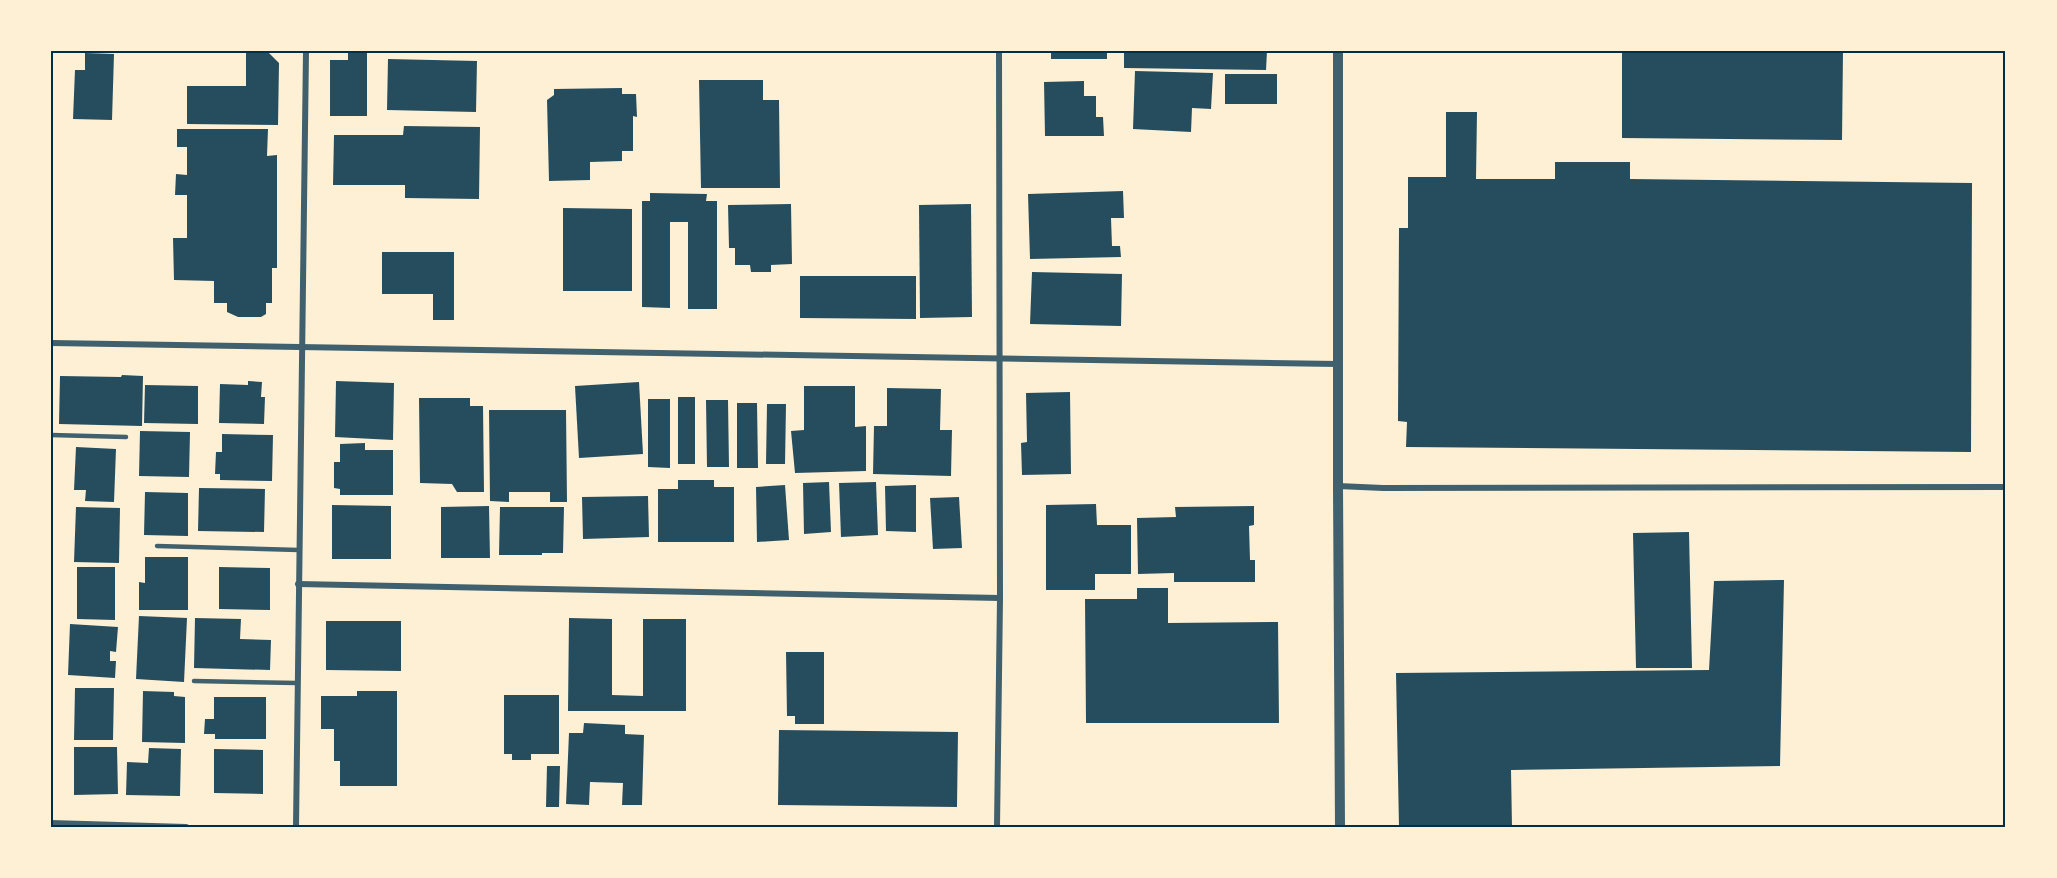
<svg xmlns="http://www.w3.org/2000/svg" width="2057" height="878" viewBox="0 0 2057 878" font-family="'Titillium Web',sans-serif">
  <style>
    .building { fill: #264d5e }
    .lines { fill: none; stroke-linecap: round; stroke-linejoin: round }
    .service { stroke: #3f606c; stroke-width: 4.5 }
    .minor { stroke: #3f606c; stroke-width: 6 }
    .tertiary { stroke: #3f606c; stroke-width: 10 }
    .neatline { fill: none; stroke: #003049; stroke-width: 2 }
  </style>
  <rect width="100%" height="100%" fill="#fdf0d5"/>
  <!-- building -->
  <g class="building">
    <polygon points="246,51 267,51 279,63 278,125 187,124 187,86 246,86"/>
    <rect x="1051" y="51" width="56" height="8"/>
    <polygon points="1124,51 1267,51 1266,70 1124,68"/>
    <polygon points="1622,51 1843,51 1842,140 1622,138"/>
    <polygon points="85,53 114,54 112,120 73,119 75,70 85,70"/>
    <polygon points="348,53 367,53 367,116 330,116 330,60 348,60"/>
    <polygon points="388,59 477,61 476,112 387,110"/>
    <polygon points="1135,71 1213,73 1211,109 1192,108 1191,132 1133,129"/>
    <rect x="1225" y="74" width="52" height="30"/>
    <polygon points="699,80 763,80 763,100 779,100 780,188 701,188"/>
    <polygon points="1084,81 1084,96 1096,96 1096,117 1103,117 1104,136 1045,136 1044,82"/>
    <polygon points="622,88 622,94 636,94 637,117 633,116 633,151 622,151 622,161 590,162 590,180 549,181 547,100 554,95 554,89"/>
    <polygon points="1446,112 1477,112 1476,179 1555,179 1555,162 1630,162 1630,179 1972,183 1971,452 1406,447 1407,422 1398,421 1399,228 1408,228 1408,177 1446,177"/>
    <polygon points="404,126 480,127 479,199 405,198 405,185 333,185 334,135 403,135"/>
    <polygon points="177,129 268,129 267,156 277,155 277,268 272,268 272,303 266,303 266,314 261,317 238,317 227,312 227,303 214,303 214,281 174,280 173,238 187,238 187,195 175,195 176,174 187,175 187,147 177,147"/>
    <polygon points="1123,191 1124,218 1111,218 1112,246 1120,246 1121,257 1030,259 1028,194"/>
    <polygon points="650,193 707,194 706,201 717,201 717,309 688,309 688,222 670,222 670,308 642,307 642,201 650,201"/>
    <polygon points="791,204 792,264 771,265 771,272 751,272 750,265 735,265 735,248 729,248 728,205"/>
    <polygon points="971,204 972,317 920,318 919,205"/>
    <polygon points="563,208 632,209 632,291 563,291"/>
    <polygon points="382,252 454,252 454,320 433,320 433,294 382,294"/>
    <polygon points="1032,272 1122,274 1121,326 1030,324"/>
    <polygon points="800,276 916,276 916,319 800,318"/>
    <polygon points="122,375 143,376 142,426 59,424 60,376 121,377"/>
    <polygon points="248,381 262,382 261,397 265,397 264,424 219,423 220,384 248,385"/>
    <polygon points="336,381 394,383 393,440 335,437"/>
    <polygon points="639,382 643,454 579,458 575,386"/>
    <polygon points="145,385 198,386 198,424 144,423"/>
    <polygon points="804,386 855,386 855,427 866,426 866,471 795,473 791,431 804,430"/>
    <polygon points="887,388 941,389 940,430 952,430 951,476 873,474 874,426 887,426"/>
    <polygon points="1070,392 1071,474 1022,475 1021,443 1027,442 1026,393"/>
    <rect x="678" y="397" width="17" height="67"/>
    <polygon points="419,398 470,398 470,406 483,406 484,492 457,492 452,484 420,483"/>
    <polygon points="648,399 670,399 670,468 648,467"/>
    <polygon points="706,400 728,400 729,467 707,467"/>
    <polygon points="737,403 757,403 758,468 737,468"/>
    <polygon points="767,404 786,404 785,464 766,464"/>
    <polygon points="489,410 566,410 567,502 550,502 550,492 509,492 509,502 490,501"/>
    <polygon points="140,431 190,432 189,477 139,476"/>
    <polygon points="222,434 273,435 272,481 220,480 220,474 215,474 216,452 222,452"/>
    <polygon points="365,443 365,450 393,450 393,495 340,495 340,489 334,488 334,462 340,462 340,444"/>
    <polygon points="76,447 116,449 114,502 85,501 86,490 74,490"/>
    <polygon points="678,480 714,480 714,487 734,487 734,542 658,542 658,489 678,489"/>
    <polygon points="829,482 831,532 804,534 803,483"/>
    <polygon points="876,482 878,535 841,537 839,483"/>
    <polygon points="785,485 789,540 757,542 756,487"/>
    <polygon points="916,485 916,532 886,531 885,486"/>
    <polygon points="199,488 265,489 264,532 198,531"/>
    <polygon points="145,492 188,493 188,536 144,535"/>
    <polygon points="648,496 649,537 583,539 582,497"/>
    <polygon points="959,497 962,548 933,549 930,498"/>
    <polygon points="1096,504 1097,525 1131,525 1131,574 1095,574 1095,590 1046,590 1046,505"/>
    <polygon points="332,505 391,506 391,559 332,559"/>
    <polygon points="489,506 490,558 441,558 441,507"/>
    <polygon points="1254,506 1254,525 1249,526 1250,560 1255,560 1255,582 1174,582 1174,573 1138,574 1137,518 1176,517 1175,507"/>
    <polygon points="76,507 120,508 119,563 74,562"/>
    <polygon points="500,507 564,507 563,553 542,553 542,555 499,555"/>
    <polygon points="1689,532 1692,668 1636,668 1633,533"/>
    <polygon points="145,557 188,557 188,610 139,610 139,582 145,583"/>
    <polygon points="77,567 115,567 115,620 77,619"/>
    <polygon points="219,567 270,568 270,610 219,609"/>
    <polygon points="1784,580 1780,766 1511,770 1512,827 1399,827 1396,673 1709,670 1714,581"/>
    <polygon points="1137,588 1168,588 1168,623 1278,622 1279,723 1086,723 1085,599 1137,599"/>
    <polygon points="139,616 187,618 184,682 136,679"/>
    <polygon points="195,618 241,619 240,639 271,640 270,670 194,668"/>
    <polygon points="569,618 612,619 612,695 643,696 643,619 686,619 686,711 568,711"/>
    <polygon points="326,621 401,621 401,671 326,670"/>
    <polygon points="70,624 118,627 116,652 110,651 110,661 116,661 115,678 68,675"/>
    <polygon points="786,652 824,652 824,724 795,724 795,716 787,716"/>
    <polygon points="75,688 114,688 113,740 74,740"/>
    <polygon points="143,691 174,692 174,696 185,697 185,743 142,742"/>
    <polygon points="357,691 397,691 397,786 340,786 340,761 334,761 334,729 321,729 321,696 357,696"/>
    <polygon points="504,695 559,695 559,754 531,754 531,760 512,760 512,754 504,754"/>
    <polygon points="214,697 266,697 266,739 215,739 215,734 204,734 205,719 214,719"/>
    <polygon points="584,723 625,725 625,734 644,735 642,805 622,805 623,783 590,782 589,805 566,804 569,733 583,733"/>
    <polygon points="779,730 958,732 957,807 778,805"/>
    <polygon points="74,747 117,747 118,794 74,795"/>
    <polygon points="149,748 181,749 180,796 126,795 127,762 148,763"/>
    <polygon points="214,749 263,750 263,794 214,793"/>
    <polygon points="547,766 560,766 559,807 546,807"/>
  </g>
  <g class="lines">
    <!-- service -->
    <g class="service">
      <polyline points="51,435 126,437"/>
      <polyline points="157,546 299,550"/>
      <polyline points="194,681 297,683"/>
    </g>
    <!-- minor -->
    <g class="minor">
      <polyline points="51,343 1338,364"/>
      <polyline points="1338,486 1383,488 2006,487"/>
      <polyline points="298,584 1000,598"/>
      <polyline points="51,823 186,827"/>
      <polyline points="296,827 306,51"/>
      <polyline points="997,827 1000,598 999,51"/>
    </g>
    <!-- tertiary -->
    <polyline class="tertiary" points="1338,51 1338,486 1340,827"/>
  </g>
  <!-- border -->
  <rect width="2057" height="878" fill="none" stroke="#fdf0d5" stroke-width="105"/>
  <rect x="52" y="52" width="1952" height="774" class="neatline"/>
</svg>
